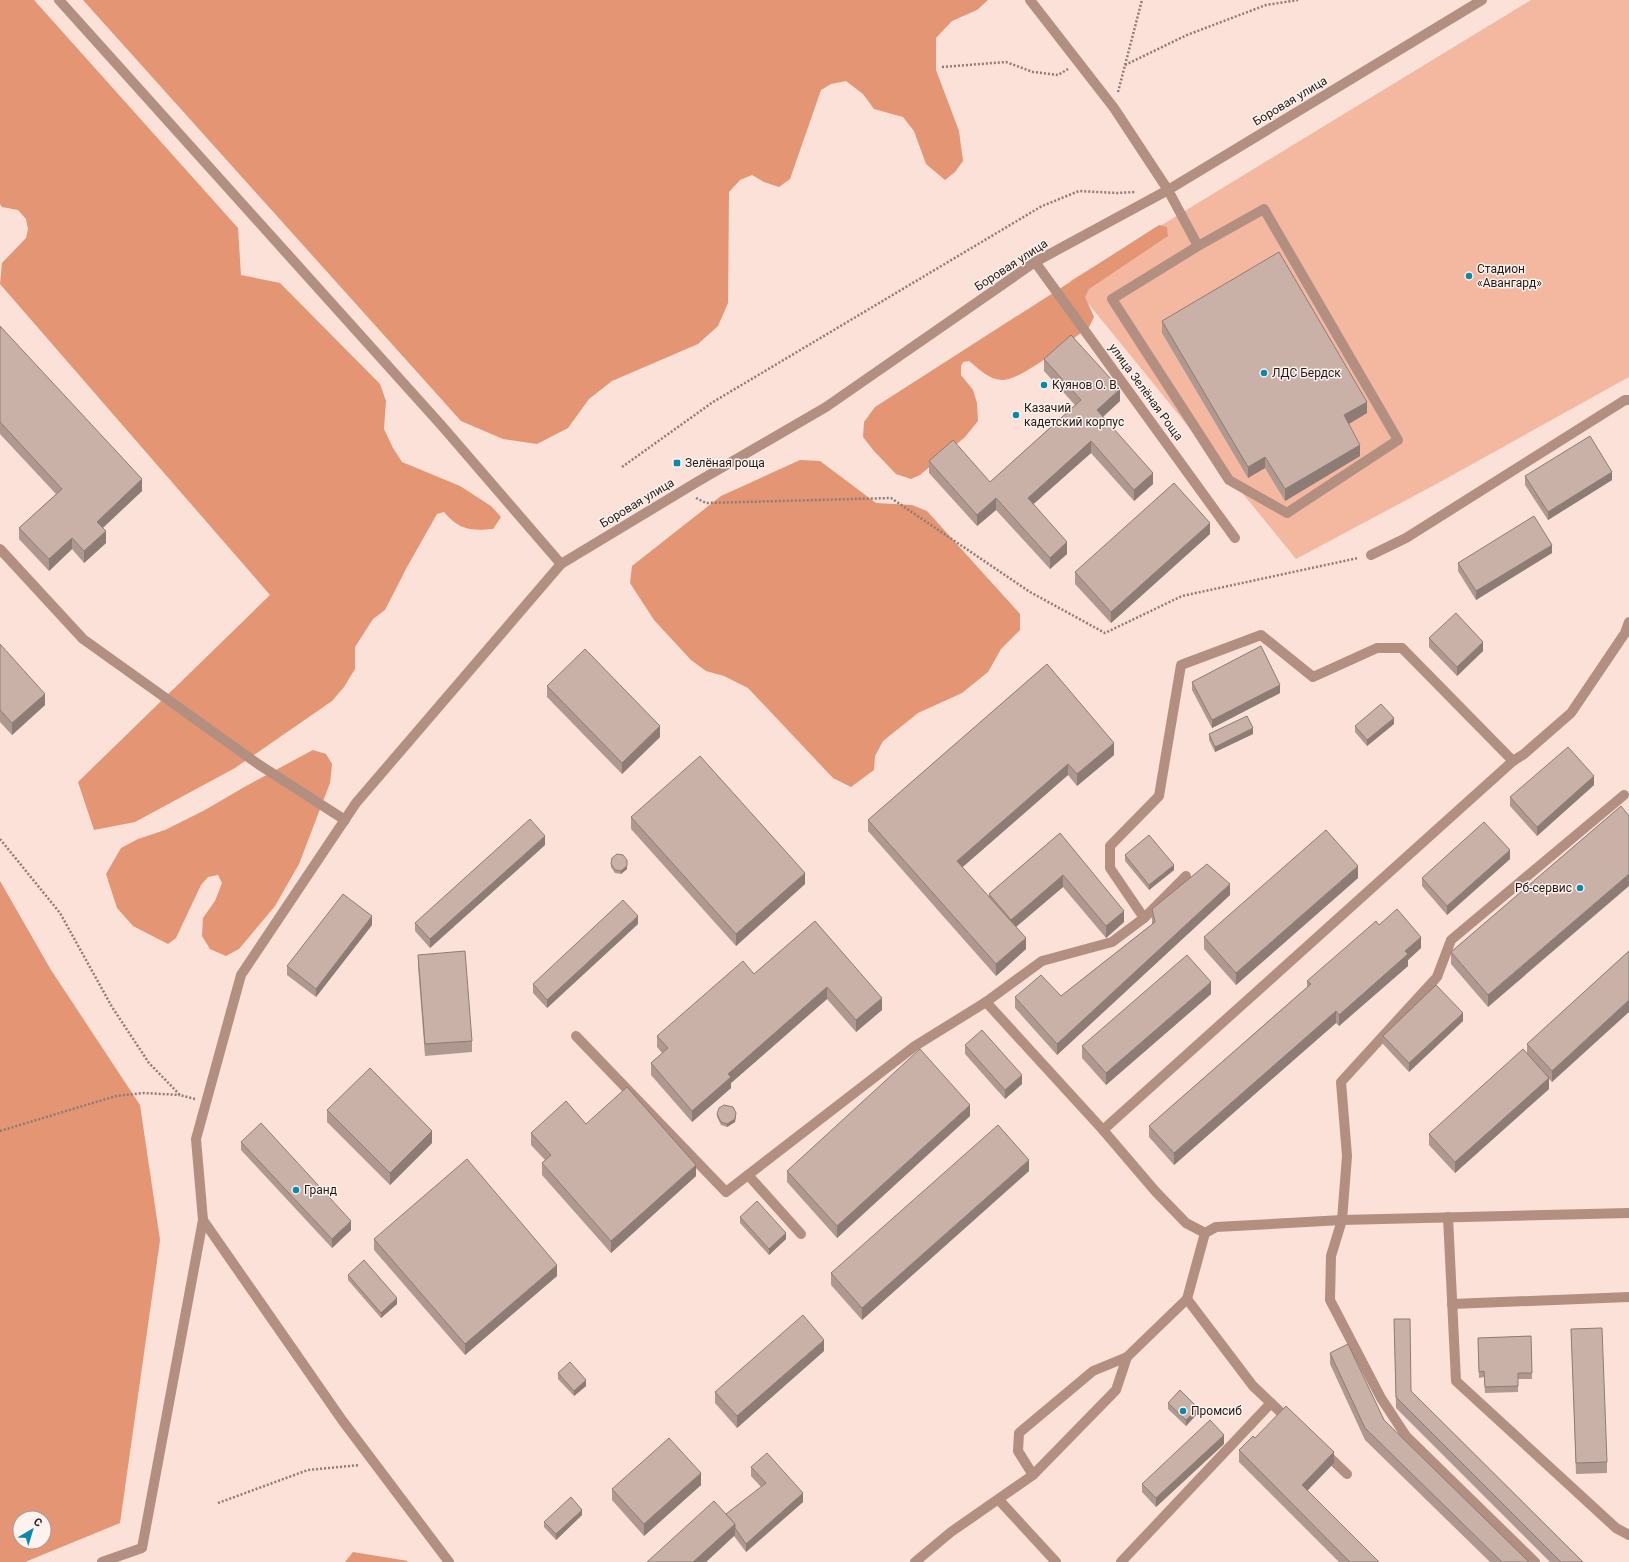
<svg xmlns="http://www.w3.org/2000/svg" width="1629" height="1562" viewBox="0 0 1629 1562" font-family="Roboto,sans-serif">
  <style>
    .green { fill: #f4b8a0 }
    .forest { fill: #e49573; fill-rule: evenodd }
    .lines { fill: none; stroke-linecap: round; stroke-linejoin: round }
    .path { stroke: #8d7c75; stroke-width: 2.5; stroke-dasharray: 2 2; stroke-linecap: butt }
    .minor { stroke: #b28f80; stroke-width: 10 }
    .wall { fill: #ae9890 }
    .shaded-wall { fill: #8d7c75 }
    .building { fill: #cab1a7; stroke: #8d7c75 }
    .poi-dot { fill: #0989ab; stroke: #fdf2ee; stroke-width: 1.5 }
    .labels { text-anchor: middle; dominant-baseline: central; stroke-width: 3; stroke-linejoin: round; paint-order: stroke }
    .street-label { font-size: 12px; fill: #231a17; stroke: #fdf2ee }
    .poi-label { font-size: 12px; fill: #231a17; stroke: #fdf2ee; text-anchor: start }
  </style>
  <rect width="100%" height="100%" fill="#fbe1d7"/>
  <!-- green -->
  <polygon class="green" points="1531,0 1629,0 1629,377 1440,482 1296,559 1070,281"/>
  <!-- forest -->
  <g class="forest">
    <path d="M0,0H34L238,228L241,275L280,283L380,384L386,401L384,429L393,448L402,462L460,486L491,506L501,517L493,529C471,531 459,530 444,512L437,514L407,567L385,610L373,619L355,647V669L344,687L332,701L235,768L135,822L94,830L78,782L270,595L0,284L2,263L26,238L28,229L26,219L18,210L2,207L0,204Z"/>
    <polygon points="83,0 988,0 977,10 952,21 936,38 936,70 959,131 963,161 955,172 945,180 926,164 914,131 903,117 874,109 863,94 846,81 831,84 821,90 790,179 779,187 764,182 752,175 740,180 729,192 728,303 718,326 698,344 612,381 589,399 568,428 537,444 503,439 461,421"/>
    <path d="M1159,225L1167,227L1168,236L1089,289L1085,297L1094,317L1089,327C1071,340 1021,380 1003,380C989,380 979,369 969,361L963,362L961,366V375L973,390L977,403L978,421L965,437L920,475L911,479L896,474L874,451L863,437L864,422L875,407Z"/>
    <polygon points="800,460 820,461 876,503 912,505 927,511 1020,614 1020,630 1001,649 988,672 962,693 918,713 883,741 875,756 874,770 851,787 833,778 748,688 724,676 706,671 691,660 654,620 630,583 632,566 721,496"/>
    <polygon points="313,750 326,754 332,764 330,783 299,864 275,906 239,949 226,956 210,949 202,936 203,918 215,901 222,883 218,875 208,877 201,885 176,938 168,944 133,926 117,908 106,874 121,848 138,839 165,830 205,810 246,786"/>
    <path d="M0,881L51,970L140,1105L160,1240L120,1523L25,1562H0ZM20,1518H44V1542H20Z"/>
    <polygon points="353,1552 408,1561 407,1562 345,1562"/>
  </g>
  <g class="lines">
    <!-- path -->
    <g class="path">
      <polyline points="1125,65 1187,35 1266,5 1298,0"/>
      <polyline points="942,67 1006,62 1033,72 1058,75 1068,69"/>
      <polyline points="1118,92 1142,0"/>
      <polyline points="622,467 713,402 1042,206 1079,191 1117,193 1135,192"/>
      <polyline points="696,498 706,503 891,498 1030,592 1105,633 1182,596 1358,558"/>
      <polyline points="0,839 60,913 112,1007 149,1063 180,1095 195,1099"/>
      <polyline points="0,1131 116,1096 144,1093 180,1095"/>
      <polyline points="218,1503 308,1470 360,1465"/>
    </g>
    <!-- minor -->
    <g class="minor">
      <polyline points="59,0 442,426 561,564"/>
      <polyline points="1030,0 1114,108 1168,190 1198,246 1264,209 1398,440 1287,513 1229,480 1112,299 1198,246"/>
      <polyline points="1035,262 1235,538"/>
      <polyline points="0,549 83,639 258,764 345,820"/>
      <polyline points="1371,555 1406,538 1625,400 1629,400"/>
      <polyline points="1513,761 1524,754 1571,713 1625,633 1629,622"/>
      <polyline points="986,1002 1103,1130 1156,1192 1186,1223 1205,1233"/>
      <polyline points="576,1036 726,1192 915,1046 986,1002 1042,961 1112,942 1144,918 1186,876"/>
      <polyline points="1103,1130 1513,761 1402,648 1377,648 1313,677 1261,635 1181,665 1159,796 1110,846 1110,868 1144,918"/>
      <polyline points="748,1175 801,1234"/>
      <polyline points="1448,1217 1456,1381 1616,1528 1629,1535"/>
      <polyline points="203,1220 342,1420 449,1562"/>
      <polyline points="1187,1299 1253,1386 1290,1421"/>
      <polyline points="1452,1304 1629,1297"/>
      <polyline points="1324,1452 1347,1474"/>
      <polyline points="1033,1475 1116,1390 1127,1357"/>
      <polyline points="999,1500 1056,1562"/>
      <polyline points="102,1562 142,1548 203,1220 196,1139 241,975 356,803 561,564 697,482 826,407 1035,262 1168,190 1482,0"/>
      <polyline points="915,1562 951,1532 1033,1475 1018,1451 1019,1433 1093,1371 1127,1357 1187,1299 1205,1233 1216,1227 1342,1220 1629,1213"/>
      <polyline points="1121,1562 1271,1403"/>
      <polyline points="1535,1562 1406,1436 1381,1398 1330,1300 1331,1256 1342,1220 1347,1156 1341,1082 1437,977 1451,940 1624,795"/>
    </g>
  </g>
  <!-- wall -->
  <g class="wall">
    <polygon points="1162,321 1367,413 1348,424 1360,456 1285,501 1265,468 1248,478 1162,333"/>
    <polygon points="0,326 142,491 103,528 106,543 84,563 72,549 49,571 19,539 19,528 56,494 0,434"/>
    <polygon points="1044,359 1120,401 1103,417 1153,484 1134,501 1091,453 1033,504 1067,554 1050,569 996,510 977,526 929,473 929,461 990,482 1075,405 1044,371"/>
    <polygon points="1525,476 1612,480 1548,520 1525,485"/>
    <polygon points="1210,534 1111,623 1075,584 1075,572"/>
    <polygon points="1552,553 1476,600 1458,571 1458,563"/>
    <polygon points="1429,638 1483,651 1457,676 1429,647"/>
    <polygon points="0,644 45,705 12,735 0,722"/>
    <polygon points="1047,664 1114,755 1077,786 1068,775 962,867 989,897 989,894 1060,833 1124,922 1106,938 1063,887 1016,927 1026,949 996,976 868,831 868,820"/>
    <polygon points="1192,682 1280,693 1212,728 1192,690"/>
    <polygon points="547,686 660,737 622,774 547,697"/>
    <polygon points="1394,724 1367,746 1355,732 1355,726"/>
    <polygon points="1209,734 1253,734 1215,752 1209,740"/>
    <polygon points="1594,785 1537,836 1510,806 1510,797"/>
    <polygon points="1621,806 1488,1007 1451,964 1451,952"/>
    <polygon points="631,817 805,884 736,946 631,829"/>
    <polygon points="545,845 430,948 415,931 415,923"/>
    <polygon points="1125,855 1174,870 1149,890 1125,861"/>
    <polygon points="1510,859 1447,915 1422,886 1422,878"/>
    <polygon points="611,864 627,869 621,874 615,873 611,867"/>
    <polygon points="1358,878 1236,985 1204,949 1204,937"/>
    <polygon points="1230,895 1057,1055 1015,1008 1015,997 1061,996 1152,924 1152,909"/>
    <polygon points="815,921 882,1010 856,1032 827,999 731,1083 731,1088 692,1122 651,1075 651,1063 662,1053 657,1047 657,1036 754,974"/>
    <polygon points="638,924 547,1008 533,993 533,984"/>
    <polygon points="372,925 316,997 287,975 287,966"/>
    <polygon points="1379,925 1421,948 1408,960 1408,966 1339,1026 1336,1023 1174,1165 1149,1137 1149,1126 1307,987 1307,981"/>
    <polygon points="1629,951 1552,1082 1549,1079 1549,1089 1455,1173 1429,1145 1429,1134 1527,1054 1527,1044"/>
    <polygon points="418,955 472,1041 472,1052 425,1056 418,966"/>
    <polygon points="1211,994 1106,1085 1082,1058 1082,1046"/>
    <polygon points="1463,1021 1409,1072 1383,1044 1383,1036"/>
    <polygon points="965,1045 1022,1084 1005,1099 965,1054"/>
    <polygon points="327,1110 432,1143 390,1185 327,1122"/>
    <polygon points="717,1114 736,1115 735,1122 727,1127 721,1125 717,1117"/>
    <polygon points="970,1116 837,1238 787,1182 787,1171"/>
    <polygon points="586,1124 696,1176 611,1253 542,1175 542,1163 545,1160 531,1145 531,1133"/>
    <polygon points="241,1142 351,1230 332,1248 241,1150"/>
    <polygon points="1029,1171 862,1320 831,1285 831,1273"/>
    <polygon points="740,1217 786,1239 769,1255 740,1223"/>
    <polygon points="374,1239 557,1276 465,1355 374,1250"/>
    <polygon points="348,1275 397,1304 381,1318 348,1280"/>
    <polygon points="1394,1319 1411,1391 1583,1562 1550,1562 1396,1408"/>
    <polygon points="1571,1329 1607,1462 1607,1473 1576,1474"/>
    <polygon points="1531,1336 1532,1379 1518,1379 1518,1392 1485,1393 1484,1377 1479,1378 1478,1338"/>
    <polygon points="824,1351 737,1428 715,1403 715,1392"/>
    <polygon points="1330,1353 1384,1420 1529,1562 1490,1562 1365,1440 1330,1364"/>
    <polygon points="558,1373 586,1386 574,1396 558,1379"/>
    <polygon points="1168,1403 1198,1413 1186,1426 1168,1409"/>
    <polygon points="1255,1438 1334,1463 1307,1491 1379,1562 1339,1562 1239,1462 1239,1450"/>
    <polygon points="1224,1444 1156,1507 1142,1492 1142,1484"/>
    <polygon points="751,1467 803,1502 746,1552 734,1536 706,1562 647,1562 726,1514 761,1487 751,1476"/>
    <polygon points="701,1485 644,1536 612,1500 612,1489"/>
    <polygon points="582,1515 556,1540 544,1527 544,1522"/>
  </g>
  <!-- shaded-wall -->
  <g class="shaded-wall">
    <polygon points="1120,389 1120,401 1097,422 1097,410"/>
    <polygon points="1367,402 1367,413 1344,427 1344,415"/>
    <polygon points="1091,441 1091,453 1028,509 1028,498"/>
    <polygon points="1360,445 1360,456 1285,501 1285,489"/>
    <polygon points="1265,457 1265,468 1248,478 1248,467"/>
    <polygon points="1612,472 1612,480 1548,520 1548,512"/>
    <polygon points="1153,473 1153,484 1134,501 1134,490"/>
    <polygon points="142,479 142,491 97,533 97,522"/>
    <polygon points="996,498 996,510 977,526 977,515"/>
    <polygon points="1210,523 1210,534 1111,623 1111,612"/>
    <polygon points="106,531 106,543 84,563 84,551"/>
    <polygon points="72,538 72,549 49,571 49,559"/>
    <polygon points="1067,542 1067,554 1050,569 1050,558"/>
    <polygon points="1552,545 1552,553 1476,600 1476,591"/>
    <polygon points="1483,642 1483,651 1457,676 1457,667"/>
    <polygon points="1280,685 1280,693 1212,728 1212,720"/>
    <polygon points="45,694 45,705 12,735 12,723"/>
    <polygon points="1394,718 1394,724 1367,746 1367,740"/>
    <polygon points="660,726 660,737 622,774 622,763"/>
    <polygon points="1253,728 1253,734 1215,752 1215,747"/>
    <polygon points="1114,743 1114,755 1077,786 1077,774"/>
    <polygon points="1068,764 1068,775 957,872 957,861"/>
    <polygon points="1594,776 1594,785 1537,836 1537,827"/>
    <polygon points="545,836 545,845 430,948 430,939"/>
    <polygon points="1510,850 1510,859 1447,915 1447,906"/>
    <polygon points="627,863 627,869 621,874 621,871"/>
    <polygon points="1174,865 1174,870 1149,890 1149,885"/>
    <polygon points="1358,866 1358,878 1236,985 1236,973"/>
    <polygon points="805,873 805,884 736,946 736,934"/>
    <polygon points="1629,874 1629,886 1488,1007 1488,995"/>
    <polygon points="1063,875 1063,887 1011,931 1011,920"/>
    <polygon points="1230,884 1230,895 1057,1055 1057,1044"/>
    <polygon points="1124,911 1124,922 1106,938 1106,926"/>
    <polygon points="372,916 372,925 316,997 316,989"/>
    <polygon points="638,916 638,924 547,1008 547,1000"/>
    <polygon points="1421,937 1421,948 1408,960 1408,966 1339,1026 1339,1015 1405,951"/>
    <polygon points="1026,938 1026,949 996,976 996,964"/>
    <polygon points="1211,982 1211,994 1106,1085 1106,1073"/>
    <polygon points="827,987 827,999 731,1083 731,1088 692,1122 692,1111 728,1074"/>
    <polygon points="882,998 882,1010 856,1032 856,1020"/>
    <polygon points="1629,1000 1629,1012 1552,1082 1552,1071"/>
    <polygon points="1336,1011 1336,1023 1174,1165 1174,1153"/>
    <polygon points="1463,1013 1463,1021 1409,1072 1409,1063"/>
    <polygon points="1022,1075 1022,1084 1005,1099 1005,1090"/>
    <polygon points="1549,1078 1549,1089 1455,1173 1455,1162"/>
    <polygon points="970,1105 970,1116 837,1238 837,1226"/>
    <polygon points="736,1113 735,1122 727,1127 727,1124"/>
    <polygon points="432,1131 432,1143 390,1185 390,1173"/>
    <polygon points="1029,1160 1029,1171 862,1320 862,1308"/>
    <polygon points="696,1165 696,1176 611,1253 611,1241"/>
    <polygon points="351,1221 351,1230 332,1248 332,1239"/>
    <polygon points="786,1233 786,1239 769,1255 769,1249"/>
    <polygon points="557,1265 557,1276 465,1355 465,1344"/>
    <polygon points="397,1298 397,1304 381,1318 381,1313"/>
    <polygon points="824,1340 824,1351 737,1428 737,1416"/>
    <polygon points="586,1380 586,1386 574,1396 574,1391"/>
    <polygon points="1198,1408 1198,1413 1186,1426 1186,1420"/>
    <polygon points="1224,1435 1224,1444 1156,1507 1156,1498"/>
    <polygon points="1334,1452 1334,1463 1302,1496 1302,1485"/>
    <polygon points="701,1473 701,1485 644,1536 644,1524"/>
    <polygon points="803,1493 803,1502 746,1552 746,1544"/>
    <polygon points="582,1510 582,1515 556,1540 556,1534"/>
    <polygon points="735,1524 735,1535 706,1562 693,1562"/>
  </g>
  <!-- building -->
  <g class="building">
    <polygon points="1279,252 1367,402 1344,415 1360,445 1285,489 1265,457 1248,467 1162,321"/>
    <polygon points="0,326 142,479 97,522 106,531 84,551 72,538 49,559 19,528 62,489 0,422"/>
    <polygon points="1071,335 1120,389 1097,410 1153,473 1134,490 1091,441 1028,498 1067,542 1050,558 996,498 977,515 929,461 953,440 990,482 1081,400 1044,359"/>
    <polygon points="1590,436 1612,472 1548,512 1525,476"/>
    <polygon points="1174,483 1210,523 1111,612 1075,572"/>
    <polygon points="1534,516 1552,545 1476,591 1458,563"/>
    <polygon points="1456,613 1483,642 1457,667 1429,638"/>
    <polygon points="0,644 45,694 12,723 0,710"/>
    <polygon points="1261,646 1280,685 1212,720 1192,682"/>
    <polygon points="585,649 660,726 622,763 547,686"/>
    <polygon points="1047,664 1114,743 1077,774 1068,764 957,861 1026,938 996,964 868,820"/>
    <polygon points="1381,704 1394,718 1367,740 1355,726"/>
    <polygon points="1247,716 1253,728 1215,747 1209,734"/>
    <polygon points="1568,747 1594,776 1537,827 1510,797"/>
    <polygon points="700,756 805,873 736,934 631,817"/>
    <polygon points="1621,806 1629,816 1629,874 1488,995 1451,952"/>
    <polygon points="530,819 545,836 430,939 415,923"/>
    <polygon points="1484,822 1510,850 1447,906 1422,878"/>
    <polygon points="1326,830 1358,866 1236,973 1204,937"/>
    <polygon points="1060,833 1124,911 1106,926 1063,875 1011,920 989,894"/>
    <polygon points="1149,835 1174,865 1149,885 1125,855"/>
    <polygon points="617,854 623,855 627,860 627,866 621,871 615,870 611,864 612,858"/>
    <polygon points="1207,864 1230,884 1057,1044 1015,997 1041,975 1061,996 1155,922 1152,909"/>
    <polygon points="343,894 372,916 316,989 287,966"/>
    <polygon points="623,900 638,916 547,1000 533,984"/>
    <polygon points="1397,909 1421,937 1405,951 1408,954 1339,1015 1336,1011 1174,1153 1149,1126 1311,984 1307,981 1376,921 1379,925"/>
    <polygon points="815,921 882,998 856,1020 827,987 728,1074 731,1077 692,1111 651,1063 668,1048 657,1036 743,961 754,974"/>
    <polygon points="465,951 472,1041 425,1044 418,955"/>
    <polygon points="1629,951 1629,1000 1552,1071 1527,1044"/>
    <polygon points="1187,955 1211,982 1106,1073 1082,1046"/>
    <polygon points="1436,985 1463,1013 1409,1063 1383,1036"/>
    <polygon points="982,1030 1022,1075 1005,1090 965,1045"/>
    <polygon points="920,1049 970,1105 837,1226 787,1171"/>
    <polygon points="1523,1049 1549,1078 1455,1162 1429,1134"/>
    <polygon points="370,1068 432,1131 390,1173 327,1110"/>
    <polygon points="627,1087 696,1165 611,1241 542,1163 551,1155 531,1133 566,1101 586,1124"/>
    <polygon points="724,1105 733,1107 736,1113 735,1119 727,1124 721,1122 717,1114 719,1108"/>
    <polygon points="261,1123 351,1221 332,1239 241,1142"/>
    <polygon points="998,1125 1029,1160 862,1308 831,1273"/>
    <polygon points="467,1159 557,1265 465,1344 374,1239"/>
    <polygon points="757,1201 786,1233 769,1249 740,1217"/>
    <polygon points="364,1260 397,1298 381,1313 348,1275"/>
    <polygon points="803,1315 824,1340 737,1416 715,1392"/>
    <polygon points="1394,1319 1410,1319 1411,1391 1583,1562 1561,1562 1396,1397"/>
    <polygon points="1602,1328 1607,1462 1576,1463 1571,1329"/>
    <polygon points="1531,1336 1532,1373 1518,1373 1518,1386 1485,1387 1484,1371 1479,1372 1478,1338"/>
    <polygon points="1348,1344 1384,1420 1529,1562 1502,1562 1365,1428 1330,1353"/>
    <polygon points="570,1362 586,1380 574,1391 558,1373"/>
    <polygon points="1180,1390 1198,1408 1186,1420 1168,1403"/>
    <polygon points="1286,1406 1334,1452 1302,1485 1379,1562 1350,1562 1239,1450 1253,1436 1255,1438"/>
    <polygon points="1210,1420 1224,1435 1156,1498 1142,1484"/>
    <polygon points="669,1438 701,1473 644,1524 612,1489"/>
    <polygon points="767,1453 803,1493 746,1544 735,1528 735,1524 726,1514 766,1483 751,1467"/>
    <polygon points="571,1497 582,1510 556,1534 544,1522"/>
    <polygon points="714,1501 735,1524 693,1562 647,1562"/>
  </g>
  <!-- markers -->
  <g class="poi-dot">
    <circle cx="1469" cy="276" r="4"/>
    <circle cx="1264" cy="373" r="4"/>
    <circle cx="1044" cy="385" r="4"/>
    <circle cx="1016" cy="415" r="4"/>
    <rect x="673" y="459" width="8" height="8" rx="2"/>
    <circle cx="1580" cy="888" r="4"/>
    <circle cx="296" cy="1190" r="4"/>
    <circle cx="1183" cy="1411" r="4"/>
  </g>
  <g class="labels">
    <!-- street labels -->
    <g class="street-label">
      <text transform="translate(1290 101) rotate(-31)">Боровая улица</text>
      <text transform="translate(1011 265) rotate(-33)">Боровая улица</text>
      <text transform="translate(1146 392) rotate(54)">улица Зелёная Роща</text>
      <text transform="translate(637 503) rotate(-31)">Боровая улица</text>
    </g>
    <!-- poi labels -->
    <g class="poi-label">
      <text x="1477" y="269">Стадион<tspan x="1477" dy="14">«Авангард»</tspan></text>
      <text x="1272" y="373">ЛДС Бердск</text>
      <text x="1052" y="385">Куянов О. В.</text>
      <text x="1024" y="408">Казачий<tspan x="1024" dy="14">кадетский корпус</tspan></text>
      <text x="685" y="463">Зелёная роща</text>
      <text x="1572" y="888" text-anchor="end">Рб-сервис</text>
      <text x="304" y="1190">Гранд</text>
      <text x="1191" y="1411">Промсиб</text>
    </g>
  </g>
  <!-- north arrow -->
  <g transform="translate(32 1530) rotate(38)"><circle r="19" fill="#fdf2ee" stroke="#a69c98"/>
  <path d="M0-3L7 15L0 10L-7 15Z" fill="#0989ab"/>
  <text y="-6" font-size="11" font-weight="bold" text-anchor="middle" fill="#231a17">С</text>
  </g>
</svg>
